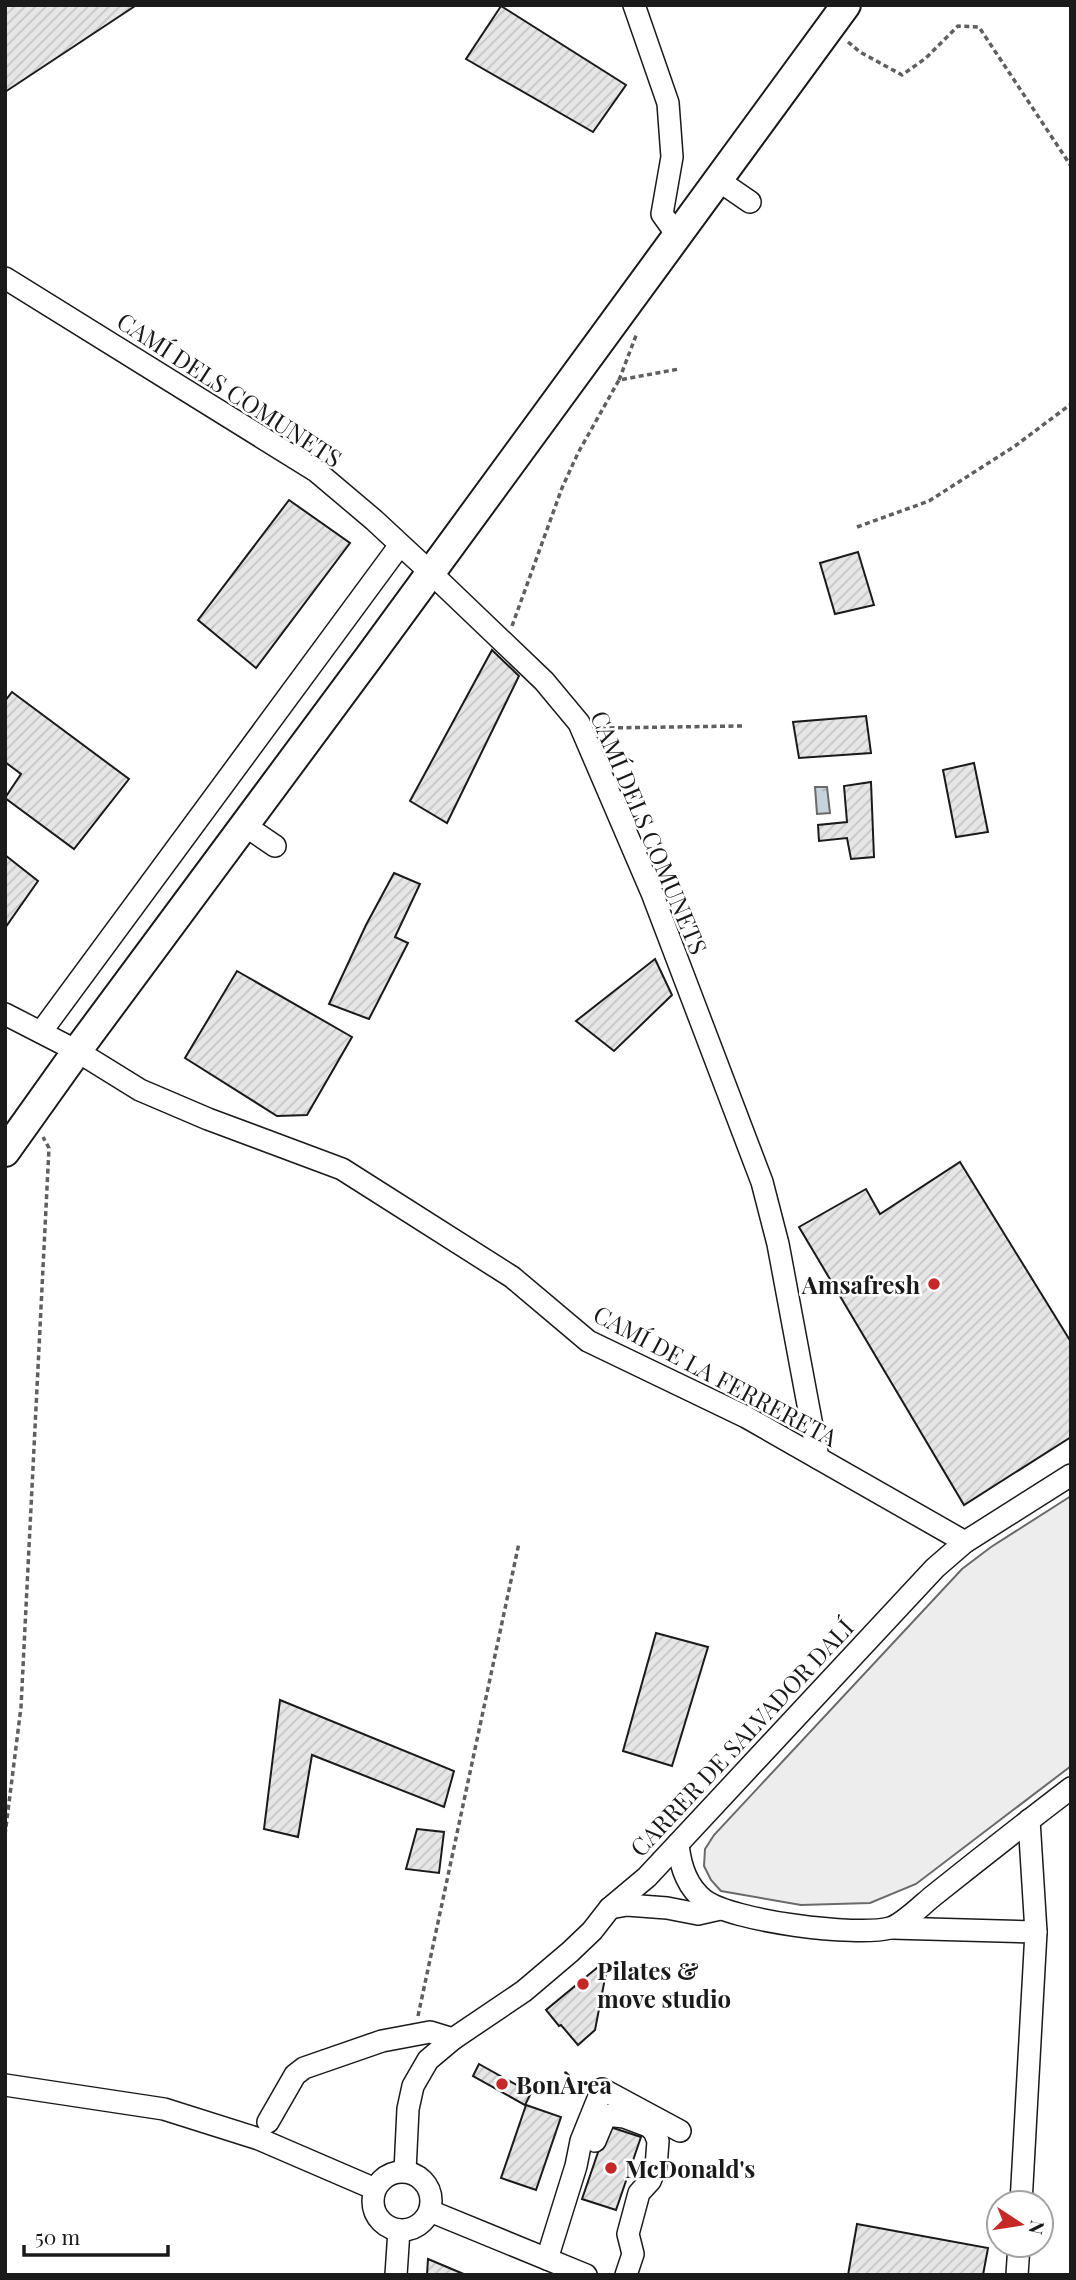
<svg xmlns="http://www.w3.org/2000/svg" width="1076" height="2280" viewBox="0 0 1076 2280" font-family="'Playfair Display',serif">
  <style>
    .parking { fill: #ededed; stroke: #6a6a6a; stroke-width: 2 }
    .water { fill: url(#water-ripples); stroke: #6a6a6a; stroke-width: 2 }
    .building { fill: url(#building-hatch); stroke: #1a1a1a; stroke-width: 2 }
    .lines { fill: none; stroke-linecap: round; stroke-linejoin: round }
    .minor-casing { stroke: #1a1a1a; stroke-width: 24 }
    .major-casing { stroke: #1a1a1a; stroke-width: 32 }
    .path { stroke: #5f5f5f; stroke-width: 3.5; stroke-dasharray: 5 3.5; stroke-linecap: butt }
    .minor { stroke: #fff; stroke-width: 21 }
    .major { stroke: #fff; stroke-width: 28 }
    .poi-dot { fill: #c62828; stroke: #fff; stroke-width: 2.5 }
    .labels { text-anchor: middle; dominant-baseline: central; stroke-width: 5; stroke-linejoin: round; paint-order: stroke }
    .street-label { font-size: 24px; fill: #1a1a1a; stroke: #fff }
    .poi-label { font-size: 24px; font-weight: bold; fill: #1a1a1a; stroke: #fff; text-anchor: start }
  </style>
  <defs>
    <pattern id="water-ripples" width="26" height="14" patternUnits="userSpaceOnUse" patternTransform="scale(1.75)"><rect width="26" height="14" fill="#c6d2dc"/><path d="M2 4q2-2 4 0t4 0M15 11q2-2 4 0t4 0" fill="none" stroke="#aab4bc"/></pattern>
    <pattern id="building-hatch" width="6" height="6" patternUnits="userSpaceOnUse" patternTransform="scale(1.75)"><rect width="6" height="6" fill="#e6e6e6"/><path d="M-1 1l2-2M0 6l6-6M5 7l2-2" fill="none" stroke="#c5c5c5"/></pattern>
  </defs>
  <rect width="100%" height="100%" fill="#fff"/>
  <!-- parking -->
  <polygon class="parking" points="1071,1496 1071,1766 916,1884 870,1903 801,1905 721,1891 711,1880 704,1866 705,1849 714,1835 962,1569 991,1547"/>
  <!-- water -->
  <polygon class="water" points="815,787 827,787 830,813 817,814"/>
  <!-- building -->
  <g class="building">
    <polygon points="5,5 135,5 135,6 5,92"/>
    <polygon points="501,6 626,85 593,132 466,59"/>
    <polygon points="289,500 350,543 256,668 198,620"/>
    <polygon points="858,552 874,605 835,614 820,563"/>
    <polygon points="492,650 519,676 447,823 410,801"/>
    <polygon points="12,692 129,779 74,849 5,798 21,774 5,762 5,701"/>
    <polygon points="866,716 871,753 799,758 793,722"/>
    <polygon points="974,763 988,832 956,837 943,770"/>
    <polygon points="871,782 874,857 851,859 847,838 819,841 818,825 847,822 844,786"/>
    <polygon points="5,855 38,881 5,928"/>
    <polygon points="394,873 420,884 395,937 408,943 369,1019 329,1004 366,925"/>
    <polygon points="655,959 672,995 614,1051 576,1021"/>
    <polygon points="237,971 352,1037 307,1115 277,1116 185,1058"/>
    <polygon points="960,1162 1071,1342 1071,1437 964,1505 799,1227 866,1189 880,1214"/>
    <polygon points="656,1633 708,1647 672,1766 623,1751"/>
    <polygon points="280,1700 454,1771 444,1807 312,1755 298,1837 264,1829"/>
    <polygon points="417,1829 444,1832 439,1873 406,1869"/>
    <polygon points="604,1962 607,1968 595,2030 578,2045 561,2025 559,2026 546,2010"/>
    <polygon points="479,2064 531,2093 525,2105 473,2076"/>
    <polygon points="526,2105 561,2117 536,2190 501,2178"/>
    <polygon points="607,2126 641,2137 616,2210 582,2199"/>
    <polygon points="857,2224 988,2248 983,2275 848,2275"/>
    <polygon points="428,2259 466,2275 427,2275"/>
  </g>
  <g class="lines">
    <defs>
      <g id="minor">
        <polyline points="634,5 668,103 672,157 662,214 677,235"/>
        <polyline points="718,180 750,202"/>
        <polyline points="5,278 316,471 374,520 430,572 544,681 579,723 652,893 762,1182 778,1244 818,1458"/>
        <polyline points="244,825 275,846"/>
        <polyline points="5,1014 77,1051 140,1090 208,1119 342,1169 512,1277 588,1341 746,1417 965,1542"/>
        <polyline points="41,1032 400,545"/>
        <path d="M678,1844C680,1865 686,1886 704,1900C732,1921 856,1937 890,1928C902,1925 923,1904 933,1896C978,1860 1024,1824 1071,1788"/>
        <polyline points="610,1908 627,1905 667,1908 698,1914 720,1909"/>
        <polyline points="892,1928 1036,1932"/>
        <polyline points="5,2085 164,2109 259,2139 375,2189"/>
        <polyline points="268,2122 295,2075 304,2068 382,2041 430,2032 453,2039"/>
        <polyline points="595,2141 606,2115 624,2117 648,2126 654,2131 658,2141 656,2167 650,2181 639,2193 628,2234 633,2254 626,2275"/>
        <polyline points="405,2171 408,2109 413,2086 428,2060 453,2039 524,1991 570,1952 592,1931 610,1908 647,1877 935,1568 965,1542 1071,1475"/>
        <circle cx="402" cy="2201" r="29"/>
        <polyline points="1021,2203 1036,1932 1029,1820"/>
        <polyline points="430,2211 586,2275"/>
        <polyline points="547,2259 576,2166 581,2141 602,2089 680,2131"/>
        <polyline points="396,2275 399,2230"/>
        <polyline points="1017,2275 1019,2245"/>
      </g>
      <polyline id="major" points="5,1152 77,1051 369,657 846,5"/>
    </defs>
    <!-- minor casing -->
    <use href="#minor" class="minor-casing"/>
    <!-- major casing -->
    <use href="#major" class="major-casing"/>
    <!-- path -->
    <g class="path">
      <polyline points="848,42 860,52 902,75 926,58 958,26 979,27 1071,166"/>
      <polyline points="619,380 637,333"/>
      <polyline points="857,527 929,501 1015,446 1071,404"/>
      <polyline points="512,626 562,488 578,453 619,380 679,369"/>
      <polyline points="601,728 742,726"/>
      <polyline points="5,1835 21,1707 49,1148 43,1137"/>
      <polyline points="418,2016 519,1543"/>
    </g>
    <!-- minor -->
    <use href="#minor" class="minor"/>
    <!-- major -->
    <use href="#major" class="major"/>
  </g>
  <!-- markers -->
  <g class="poi-dot">
    <circle cx="934" cy="1284" r="7"/>
    <circle cx="583" cy="1984" r="7"/>
    <circle cx="502" cy="2084" r="7"/>
    <circle cx="611" cy="2168" r="7"/>
  </g>
  <g class="labels">
    <!-- street labels -->
    <g class="street-label">
      <text transform="translate(230 389) rotate(33)">CAMÍ DELS COMUNETS</text>
      <text transform="translate(650 832) rotate(67)">CAMÍ DELS COMUNETS</text>
      <text transform="translate(716 1375) rotate(28)">CAMÍ DE LA FERRERETA</text>
      <text transform="translate(741 1737) rotate(-47)">CARRER DE SALVADOR DALÍ</text>
    </g>
    <!-- poi labels -->
    <g class="poi-label">
      <text x="920" y="1284" text-anchor="end">Amsafresh</text>
      <text x="597" y="1970">Pilates &amp;<tspan x="597" dy="28">move studio</tspan></text>
      <text x="516" y="2084">BonÀrea</text>
      <text x="625" y="2168">McDonald's</text>
    </g>
  </g>
  <!-- border -->
  <rect width="1076" height="2280" fill="none" stroke="#1a1a1a" stroke-width="14"/>
  <!-- north arrow -->
  <g transform="translate(1020 2224) rotate(102)"><circle r="33" fill="#ffffff" stroke="#a3a3a3" stroke-width="2"/>
  <path d="M0-5L12 26L0 18L-12 26Z" fill="#c62828"/>
  <text y="-10" font-size="19" font-weight="bold" text-anchor="middle" fill="#1a1a1a">N</text>
  </g>
  <!-- scale -->
  <path d="M24 2245v10h144v-10" fill="none" stroke="#1a1a1a" stroke-width="3.5"/>
  <text x="35" y="2245" font-size="21" fill="#1a1a1a" stroke="#ffffff" stroke-width="5" paint-order="stroke">50 m</text>
</svg>
